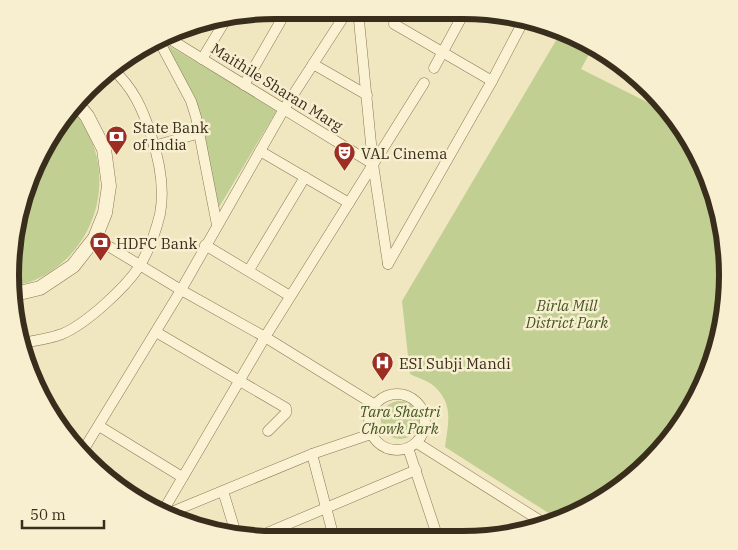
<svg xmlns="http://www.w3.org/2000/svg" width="738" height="550" viewBox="0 0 738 550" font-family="'IBM Plex Serif',serif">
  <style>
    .green { fill: #c2cf93 }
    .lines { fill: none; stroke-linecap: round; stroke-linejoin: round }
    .minor-casing { stroke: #8a7757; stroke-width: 11 }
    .tertiary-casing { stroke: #8a7757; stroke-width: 15 }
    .minor { stroke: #faf2d3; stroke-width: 10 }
    .tertiary { stroke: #faf2d3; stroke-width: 14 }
    .labels { text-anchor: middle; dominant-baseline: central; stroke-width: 5; stroke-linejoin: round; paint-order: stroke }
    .street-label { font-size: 15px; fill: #392d1c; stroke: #f7efd0 }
    .poi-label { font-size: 15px; fill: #392d1c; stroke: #f7efd0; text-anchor: start }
    .park-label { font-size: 15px; font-style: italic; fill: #445622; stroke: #f7efd0 }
    .rim { fill: none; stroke: #392d1c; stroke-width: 6 }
  </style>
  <rect width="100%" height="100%" fill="#f0e6c0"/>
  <!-- green -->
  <g class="green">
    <path d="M561,32L593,47L581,69L669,113L683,128L723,223V326L683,422L610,495L561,521L445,447C448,424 454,405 435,387C429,381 418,378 410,374L402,301Z"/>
    <polygon points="166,44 277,110 218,209 199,111"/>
    <path d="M70,108C84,121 93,141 97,158C108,210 80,263 30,282C24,284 17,284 11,285L15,223L37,158Z"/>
    <circle cx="400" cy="420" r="19"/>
  </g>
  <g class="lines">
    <defs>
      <g id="minor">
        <polyline points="358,10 373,164 388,264"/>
        <polyline points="401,10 394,24 492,81"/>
        <polyline points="165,36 373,164"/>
        <polyline points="158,39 191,101 196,117 217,225"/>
        <polyline points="202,59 228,16"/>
        <polyline points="313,64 367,95"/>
        <polyline points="434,68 465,11"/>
        <polyline points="244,85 287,10"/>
        <polyline points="154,146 200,133"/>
        <polyline points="260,151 349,203"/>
        <polyline points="95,238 181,290 265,337 375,405"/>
        <polyline points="205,245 290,296"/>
        <polyline points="388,264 492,81 525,18"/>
        <polyline points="249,270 305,177"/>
        <polyline points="156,332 286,408 286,413 268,431"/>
        <path d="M21,343C34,341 49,339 62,334C86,324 124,289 139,267C148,252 156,231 160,214C165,188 159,159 151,135C143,110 133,87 113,70"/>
        <circle cx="397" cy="422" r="28"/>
        <polyline points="99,426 182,477"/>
        <polyline points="417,443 547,525"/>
        <polyline points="408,448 438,538"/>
        <polyline points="81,454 181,290 284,109 348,10"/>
        <polyline points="312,454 334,538"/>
        <polyline points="223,491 237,537"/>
        <polyline points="163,511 265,337 424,83"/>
        <polyline points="169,513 312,454 371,434"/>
        <polyline points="255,538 416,470"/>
      </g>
      <polyline id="tertiary" points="11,295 40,288 73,266 95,238 105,213 109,186 104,149 87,116 75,102"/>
    </defs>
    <!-- minor casing -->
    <use href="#minor" class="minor-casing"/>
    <!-- tertiary casing -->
    <use href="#tertiary" class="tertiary-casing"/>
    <!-- minor -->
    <use href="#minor" class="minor"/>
    <!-- tertiary -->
    <use href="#tertiary" class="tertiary"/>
  </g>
  <!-- icons -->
  <defs>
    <symbol id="bank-pin" viewBox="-11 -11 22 30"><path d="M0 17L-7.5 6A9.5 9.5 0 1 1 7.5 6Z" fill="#9c2e24" stroke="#f7efd0"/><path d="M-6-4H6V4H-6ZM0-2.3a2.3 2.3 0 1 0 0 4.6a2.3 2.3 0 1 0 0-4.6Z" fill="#fff"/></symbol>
    <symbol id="theatre-pin" viewBox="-11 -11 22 30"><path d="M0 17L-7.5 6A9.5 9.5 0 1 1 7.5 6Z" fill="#9c2e24" stroke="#f7efd0"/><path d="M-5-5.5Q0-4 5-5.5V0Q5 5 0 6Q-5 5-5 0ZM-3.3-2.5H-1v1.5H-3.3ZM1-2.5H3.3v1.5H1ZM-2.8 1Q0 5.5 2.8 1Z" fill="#fff"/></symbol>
    <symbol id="hospital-pin" viewBox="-11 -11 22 30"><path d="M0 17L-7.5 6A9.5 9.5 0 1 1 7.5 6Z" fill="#9c2e24" stroke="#f7efd0"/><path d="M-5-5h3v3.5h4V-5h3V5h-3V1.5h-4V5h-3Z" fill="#fff"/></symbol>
  </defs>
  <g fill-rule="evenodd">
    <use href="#bank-pin" x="104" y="124" width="25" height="34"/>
    <use href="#theatre-pin" x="332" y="140" width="25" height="34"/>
    <use href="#bank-pin" x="88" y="230" width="25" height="34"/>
    <use href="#hospital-pin" x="370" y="350" width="25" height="34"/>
  </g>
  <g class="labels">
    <!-- street labels -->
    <g class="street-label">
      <text transform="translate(277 87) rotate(32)">Maithile Sharan Marg</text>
    </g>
    <!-- poi labels -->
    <g class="poi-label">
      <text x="133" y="127">State Bank<tspan x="133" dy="17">of India</tspan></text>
      <text x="361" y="153">VAL Cinema</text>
      <text x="116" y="243">HDFC Bank</text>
      <text x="399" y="363">ESI Subji Mandi</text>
    </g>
    <!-- park labels -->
    <g class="park-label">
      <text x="567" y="305">Birla Mill<tspan x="567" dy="17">District Park</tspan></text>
      <text x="400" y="411">Tara Shastri<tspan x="400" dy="17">Chowk Park</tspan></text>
    </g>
  </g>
  <!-- crop -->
  <path d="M0 0H738V550H0ZM275 19H463A256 256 0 0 1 719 275V275A256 256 0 0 1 463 531H275A256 256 0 0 1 19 275V275A256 256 0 0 1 275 19Z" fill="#f7efd0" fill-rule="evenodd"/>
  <path class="rim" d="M275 19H463A256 256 0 0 1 719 275V275A256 256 0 0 1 463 531H275A256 256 0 0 1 19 275V275A256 256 0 0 1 275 19Z"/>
  <!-- scale -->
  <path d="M22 520v8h82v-8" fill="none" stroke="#392d1c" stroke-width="2.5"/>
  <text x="30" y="520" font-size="15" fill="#392d1c" stroke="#f7efd0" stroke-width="4" paint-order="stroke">50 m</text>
</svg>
